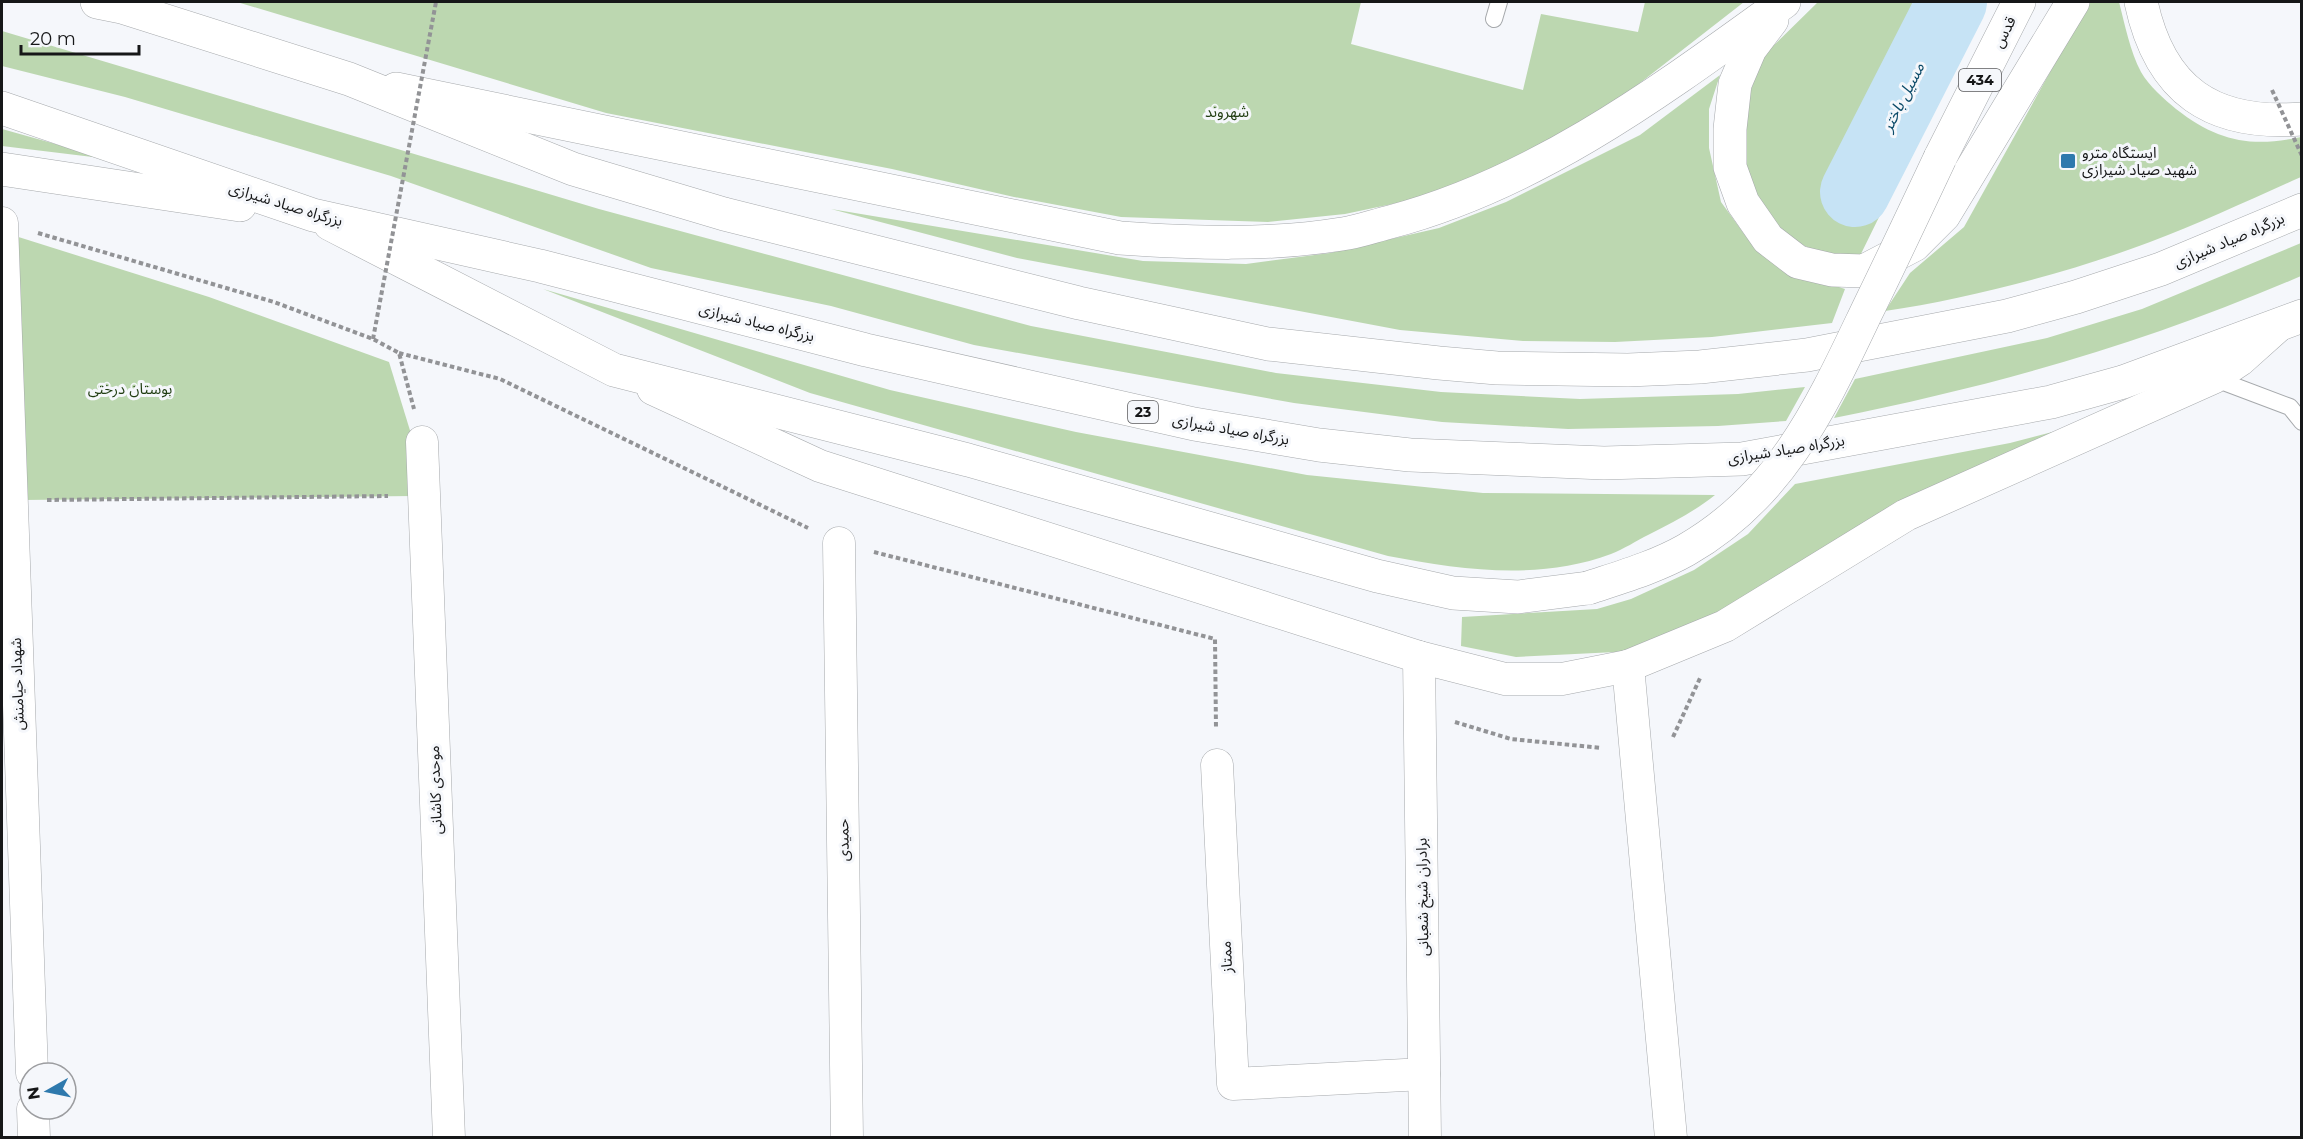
<svg xmlns="http://www.w3.org/2000/svg" width="2303" height="1139" viewBox="0 0 2303 1139" font-family="Montserrat,'Noto Sans Arabic',sans-serif">
  <style>
    .green { fill: #bcd7b0 }
    .lines { fill: none; stroke-linecap: round; stroke-linejoin: round }
    .river { stroke: #c6e3f5; stroke-width: 70 }
    .service-casing { stroke: #a6a9ac; stroke-width: 18 }
    .minor-casing { stroke: #a6a9ac; stroke-width: 33 }
    .primary-casing { stroke: #a6a9ac; stroke-width: 34 }
    .trunk-casing { stroke: #a6a9ac; stroke-width: 34 }
    .path { stroke: #929396; stroke-width: 4; stroke-dasharray: 4.5 3; stroke-linecap: butt }
    .service { stroke: #fff; stroke-width: 16 }
    .minor { stroke: #fff; stroke-width: 32 }
    .primary { stroke: #fff; stroke-width: 33 }
    .trunk { stroke: #fff; stroke-width: 33 }
    .primary-bridge-casing { stroke: #a6a9ac; stroke-width: 34; stroke-linecap: butt }
    .path-bridge { stroke: #929396; stroke-width: 4; stroke-dasharray: 4.5 3; stroke-linecap: butt }
    .primary-bridge { stroke: #fff; stroke-width: 33 }
    .poi-dot { fill: #2e79ad; stroke: #f5f7fb; stroke-width: 2 }
    .labels { text-anchor: middle; dominant-baseline: central; stroke-width: 6; stroke-linejoin: round; paint-order: stroke }
    .shield { fill: #f5f7fb; stroke: #595a5c; stroke-width: 1.5 }
    .shield-label { font-size: 14px; font-weight: bold; fill: #161718 }
    .street-label { font-size: 15px; fill: #161718; stroke: #f5f7fb }
    .park-label { font-size: 15px; fill: #1f3c10; stroke: #f5f7fb }
    .poi-label { font-size: 15px; fill: #161718; stroke: #f5f7fb; text-anchor: start }
    .water-label { font-size: 16px; font-style: italic; fill: #0c4b69; stroke: #f5f7fb }
  </style>
  <rect width="100%" height="100%" fill="#f5f7fb"/>
  <!-- green -->
  <g class="green">
    <polygon points="237,2 1361,2 1351,44 1523,90 1541,14 1638,32 1645,2 1744,2 1631,90 1572,130 1458,186 1397,203 1345,214 1268,222 1121,217 1014,197 892,169 606,113"/>
    <polygon points="1818,2 1921,2 1822,182 1883,209 1857,262 1816,251 1785,237 1760,206 1741,148 1751,90 1761,58"/>
    <path d="M2089,2H2119C2125,25 2130,51 2141,72C2149,86 2164,99 2176,109C2217,141 2251,148 2301,137V177C2251,199 2201,223 2150,242C2071,272 1968,299 1885,311L1910,273L1964,227Z"/>
    <polygon points="2,31 599,209 1031,326 1276,373 1441,392 1580,399 1738,394 1805,387 1786,421 1718,426 1568,429 1442,422 1294,403 974,345 831,306 651,268 391,176 125,97 2,66"/>
    <polygon points="1720,75 1709,109 1709,148 1721,202 1750,242 1796,273 1845,289 1832,323 1712,337 1615,342 1523,341 1400,330 1017,258 831,209 1143,261 1246,264 1330,253 1439,228 1506,202 1640,135"/>
    <polygon points="2,129 109,159 2,146"/>
    <polygon points="9,234 209,297 389,362 412,437 413,496 23,500"/>
    <path d="M2301,243V276C2146,343 1999,385 1834,418L1855,379L2047,338L2142,309Z"/>
    <path d="M543,289L890,390L1076,432L1307,475L1483,493L1715,495C1695,511 1672,523 1648,535C1636,541 1624,549 1611,554C1538,581 1462,570 1388,556L810,393Z"/>
    <polygon points="2087,423 1716,617 1636,651 1516,657 1461,646 1462,617 1597,609 1631,599 1694,570 1748,534 1795,484 2010,443"/>
  </g>
  <g class="lines">
    <!-- river -->
    <polyline class="river" points="1855,192 1952,2"/>
    <defs>
      <g id="service">
        <polyline points="1494,19 1499,2"/>
        <polyline points="2213,378 2290,407 2302,422"/>
      </g>
      <g id="minor">
        <polyline points="2,223 32,1073"/>
        <polyline points="653,389 820,466 1419,657 1505,679 1562,679 1628,666 1725,626 1906,515 2213,378 2240,360 2278,326"/>
        <polyline points="422,442 449,1138"/>
        <polyline points="839,543 847,1138"/>
        <polyline points="1419,657 1425,1138"/>
        <polyline points="1628,666 1671,1138"/>
        <polyline points="1217,765 1233,1084 1424,1074"/>
        <polyline points="33,1109 34,1138"/>
      </g>
      <g id="primary">
        <path d="M2141,2C2160,91 2212,126 2302,119"/>
        <polyline points="1772,20 1750,49 1735,84 1730,129 1730,167 1743,203 1768,239 1798,262 1832,270 1864,271 1914,245 1944,215 2073,2"/>
        <path d="M396,89L1120,238C1194,243 1268,246 1342,234C1358,232 1374,226 1390,222C1538,183 1662,90 1784,2"/>
        <polyline points="1940,158 2019,2"/>
        <polyline points="330,224 614,370 968,460 1377,576 1453,593 1518,597 1588,588"/>
      </g>
      <g id="trunk">
        <polyline points="97,2 122,7 349,79 573,169 724,214 1079,303 1268,344 1439,363 1497,368 1628,370 1700,367 1807,355 2007,316 2076,297 2161,269 2302,210"/>
        <polyline points="2,108 313,215 540,266 866,350 1194,424 1319,445 1410,455 1604,463 1742,459 2051,402 2123,382 2302,316"/>
        <polyline points="2,169 240,205"/>
      </g>
    </defs>
    <!-- service casing -->
    <use href="#service" class="service-casing"/>
    <!-- minor casing -->
    <use href="#minor" class="minor-casing"/>
    <!-- primary casing -->
    <use href="#primary" class="primary-casing"/>
    <!-- trunk casing -->
    <use href="#trunk" class="trunk-casing"/>
    <!-- path -->
    <g class="path">
      <polyline points="38,233 274,302 373,339 399,353 414,409"/>
      <polyline points="399,353 500,379 808,528"/>
      <polyline points="47,500 388,496"/>
      <polyline points="874,552 1215,639 1216,729"/>
      <polyline points="1455,722 1511,739 1601,748"/>
      <polyline points="1673,737 1701,676"/>
    </g>
    <!-- service -->
    <use href="#service" class="service"/>
    <!-- minor -->
    <use href="#minor" class="minor"/>
    <!-- primary -->
    <use href="#primary" class="primary"/>
    <!-- trunk -->
    <use href="#trunk" class="trunk"/>
    <defs>
      <path id="primary-bridge" d="M1588,588C1621,577 1656,567 1686,550C1782,495 1822,405 1867,311C1892,260 1916,209 1940,158"/>
    </defs>
    <!-- primary-bridge casing -->
    <use href="#primary-bridge" class="primary-bridge-casing"/>
    <!-- path-bridge -->
    <g class="path-bridge">
      <polyline points="2272,90 2302,156"/>
      <polyline points="373,339 436,2"/>
    </g>
    <!-- primary-bridge -->
    <use href="#primary-bridge" class="primary-bridge"/>
  </g>
  <!-- markers -->
  <rect class="poi-dot" x="2060" y="153" width="16" height="16" rx="3"/>
  <g class="labels">
    <!-- shield labels -->
    <g class="shield">
      <rect x="1959" y="69" width="42" height="22" rx="4.5"/>
      <rect x="1128" y="401" width="30" height="22" rx="4.5"/>
    </g>
    <g class="shield-label">
      <text x="1980" y="80">434</text>
      <text x="1143" y="412">23</text>
    </g>
    <!-- street labels -->
    <g class="street-label">
      <text transform="translate(2004 32) rotate(-63)">قدس</text>
      <text transform="translate(286 204) rotate(17)">بزرگراه صیاد شیرازی</text>
      <text transform="translate(2229 240) rotate(-23)">بزرگراه صیاد شیرازی</text>
      <text transform="translate(757 322) rotate(14)">بزرگراه صیاد شیرازی</text>
      <text transform="translate(1231 429) rotate(10)">بزرگراه صیاد شیرازی</text>
      <text transform="translate(1786 449) rotate(-9)">بزرگراه صیاد شیرازی</text>
      <text transform="translate(17 684) rotate(-92)">شهداد حیامنش</text>
      <text transform="translate(435 790) rotate(-92)">موحدی کاشانی</text>
      <text transform="translate(843 840) rotate(-91)">حمیدی</text>
      <text transform="translate(1422 897) rotate(-91)">برادران شیخ شعبانی</text>
      <text transform="translate(1226 957) rotate(-93)">ممتاز</text>
    </g>
    <!-- park labels -->
    <g class="park-label">
      <text x="1227" y="111">شهروند</text>
      <text x="130" y="388">بوستان درختی</text>
    </g>
    <!-- poi labels -->
    <g class="poi-label">
      <text x="2082" y="152">ایستگاه مترو<tspan x="2082" dy="17">شهید صیاد شیرازی</tspan></text>
    </g>
    <!-- water labels -->
    <g class="water-label">
      <text transform="translate(1903 97) rotate(-63)">مسیل باختر</text>
    </g>
  </g>
  <!-- border -->
  <rect width="2303" height="1139" fill="none" stroke="#161718" stroke-width="6"/>
  <!-- north arrow -->
  <g transform="translate(48 1091) rotate(261)"><circle r="28" fill="#f5f7fb" stroke="#9c9da0" stroke-width="1.5"/>
  <path d="M0-4.5L10 22L0 15L-10 22Z" fill="#2e79ad"/>
  <text y="-9" font-size="16" font-weight="bold" text-anchor="middle" fill="#161718">N</text>
  </g>
  <!-- scale -->
  <path d="M21 45v9h118v-9" fill="none" stroke="#161718" stroke-width="3"/>
  <text x="30" y="45" font-size="18" fill="#161718" stroke="#f5f7fb" stroke-width="4.5" paint-order="stroke">20 m</text>
</svg>
